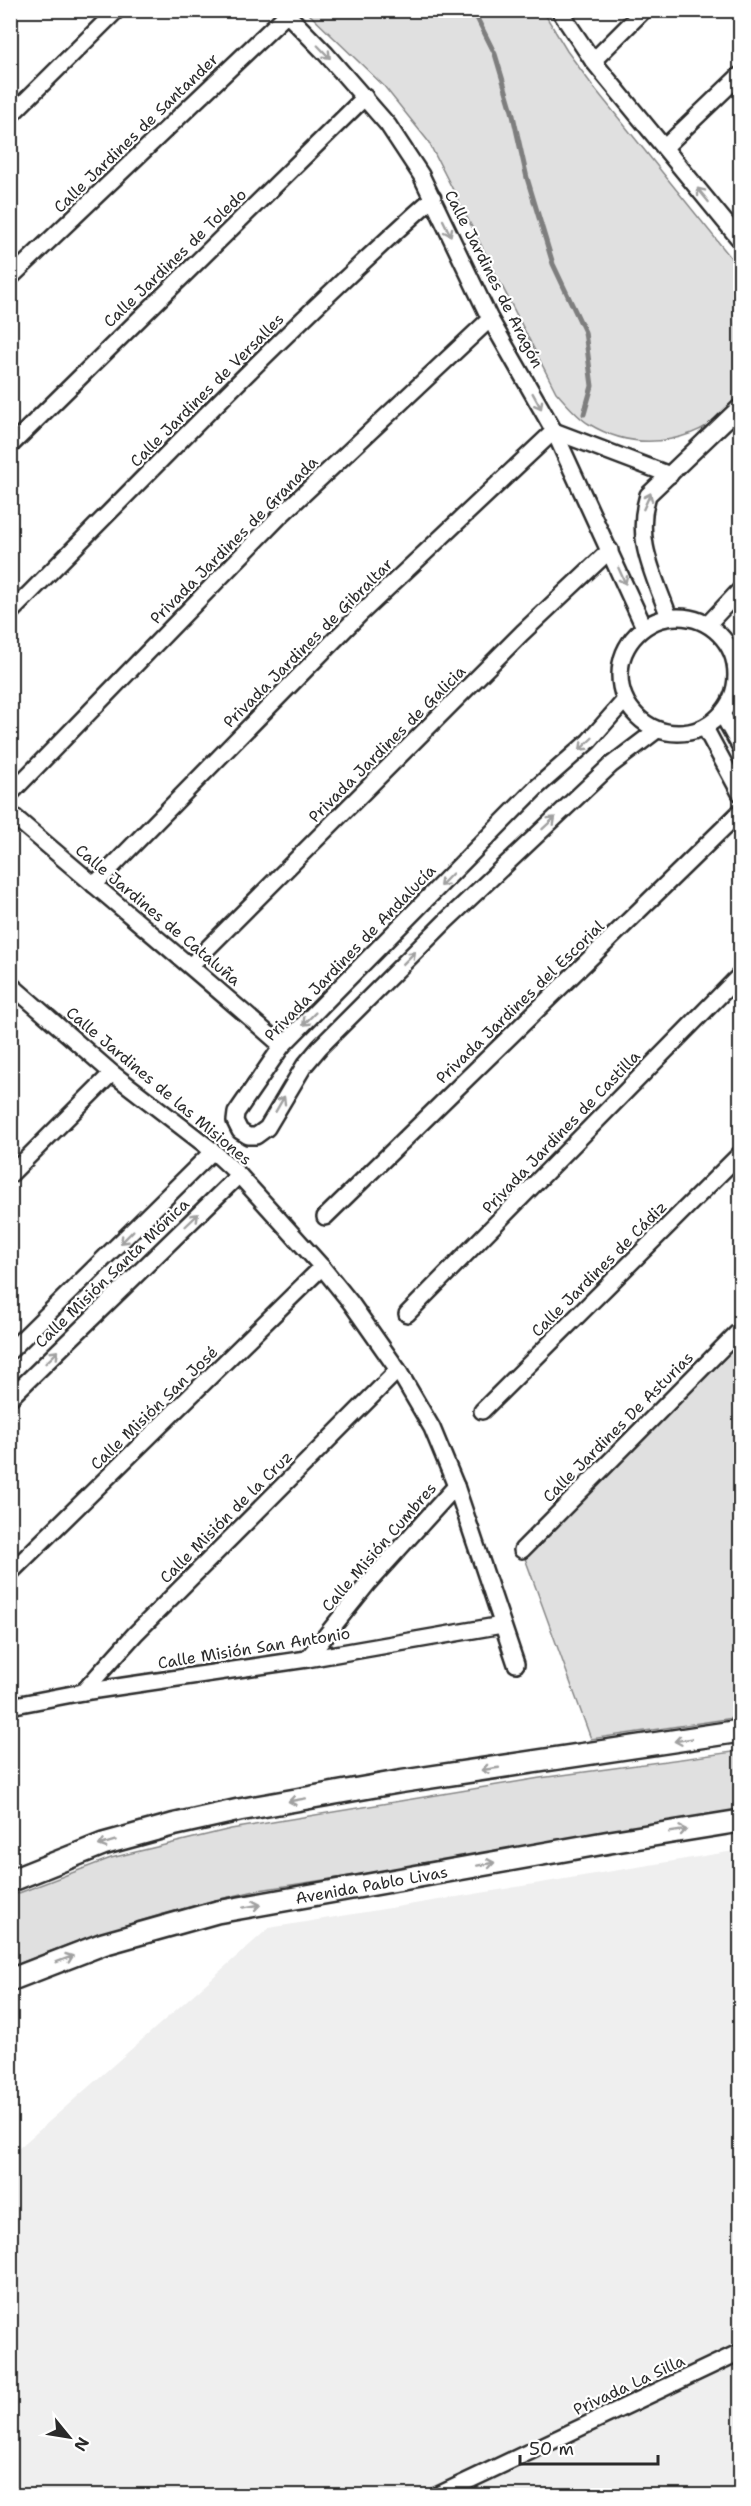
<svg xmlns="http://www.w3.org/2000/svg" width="751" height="2506" viewBox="0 0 751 2506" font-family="'Shantell Sans',sans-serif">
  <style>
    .built { fill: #efefef }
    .green { fill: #e0e0e0; stroke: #868686; stroke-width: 1.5 }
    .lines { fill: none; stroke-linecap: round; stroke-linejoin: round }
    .stream { stroke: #7e7e7e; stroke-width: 5 }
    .minor-casing { stroke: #2b2b2b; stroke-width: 20 }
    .secondary-casing { stroke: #2b2b2b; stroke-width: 26 }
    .minor { stroke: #fff; stroke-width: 15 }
    .secondary { stroke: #fff; stroke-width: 21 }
    .oneway { stroke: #a0a0a0 }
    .labels { text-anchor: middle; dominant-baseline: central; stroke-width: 4.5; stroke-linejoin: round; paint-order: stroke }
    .street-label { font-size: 16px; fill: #2b2b2b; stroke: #fff }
  </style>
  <rect width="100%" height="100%" fill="#fff"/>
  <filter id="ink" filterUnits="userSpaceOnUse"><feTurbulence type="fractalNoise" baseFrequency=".0167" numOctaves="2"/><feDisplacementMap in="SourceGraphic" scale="12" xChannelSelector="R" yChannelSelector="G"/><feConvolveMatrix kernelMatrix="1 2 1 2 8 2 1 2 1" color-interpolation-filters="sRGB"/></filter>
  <g filter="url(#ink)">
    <!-- built -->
    <polygon class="built" points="740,1850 740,2495 11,2495 10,2156 269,1928"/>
    <!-- green -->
    <g class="green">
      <path d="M306,11H543L567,51L592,85L740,269V396C704,443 640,455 589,424C577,417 566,403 556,392L428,141L384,86Z"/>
      <polygon points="740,1330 740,1717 591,1739 522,1550"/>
      <path d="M740,1751V1816L259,1890C174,1909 91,1933 11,1967V1896L111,1858L231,1829L540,1778Z"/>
    </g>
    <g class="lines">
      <!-- stream -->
      <polyline class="stream" points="473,10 495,54 512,111 527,178 553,264 585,332 592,386 584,414"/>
      <defs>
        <g id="minor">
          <polyline points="283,10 326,54 388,125 421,175 490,319 554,431 644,627"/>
          <polyline points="559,10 593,61 740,240"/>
          <polyline points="593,61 644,10"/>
          <polyline points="10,116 117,10"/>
          <polyline points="665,147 740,75"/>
          <polyline points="10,278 287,14"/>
          <polyline points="10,446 365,97"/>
          <path d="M10,613C149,473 286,329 433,198"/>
          <circle cx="678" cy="675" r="58"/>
          <path d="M669,617C654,574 634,541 648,495L740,407"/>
          <polyline points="708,624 740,590"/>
          <polyline points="625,700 589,741 537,787 282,1046 236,1113 235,1121 240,1131 248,1136 256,1136 267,1128 304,1066 320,1047 447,920 611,765 657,730"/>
          <polyline points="722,714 740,746"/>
          <polyline points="705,728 740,793"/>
          <polyline points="10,794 279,517 490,319"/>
          <path d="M10,813C100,891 193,967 282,1046"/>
          <polyline points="94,885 360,614 554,431 670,475"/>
          <polyline points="191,965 522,633 610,550"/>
          <polyline points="10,984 112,1073 213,1151 239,1175 322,1267 351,1303 398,1370 432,1428 456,1486 516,1664"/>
          <polyline points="10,1175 112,1073"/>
          <polyline points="325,1217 740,812"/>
          <polyline points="407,1314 740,975"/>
          <polyline points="10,1351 213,1151"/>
          <polyline points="10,1398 239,1175"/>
          <polyline points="482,1411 740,1154"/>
          <polyline points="522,1550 740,1330"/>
          <polyline points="10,1573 322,1267"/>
          <polyline points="307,1659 368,1583 456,1486"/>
          <polyline points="83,1692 135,1634 398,1370"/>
          <polyline points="10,1706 83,1692 307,1659 502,1625"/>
          <polyline points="436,2496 740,2352"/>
        </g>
        <g id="secondary">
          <polyline points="10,1881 103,1844 172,1825 239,1810 398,1782 740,1731"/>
          <path id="s1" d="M10,1980L103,1944L217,1912L610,1842L740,1821"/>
        </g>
      </defs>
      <!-- minor casing -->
      <use href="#minor" class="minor-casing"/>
      <!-- secondary casing -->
      <use href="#secondary" class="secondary-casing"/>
      <!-- minor -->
      <use href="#minor" class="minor"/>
      <!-- secondary -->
      <use href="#secondary" class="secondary"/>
    </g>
    <!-- one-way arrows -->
    <defs><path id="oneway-shaft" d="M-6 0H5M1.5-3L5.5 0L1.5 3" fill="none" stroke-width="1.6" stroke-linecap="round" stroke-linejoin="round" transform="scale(1.5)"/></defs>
    <g class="oneway">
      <use href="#oneway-shaft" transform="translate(324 52) rotate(46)"/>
      <use href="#oneway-shaft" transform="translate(703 195) rotate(-129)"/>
      <use href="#oneway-shaft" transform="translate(447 228) rotate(64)"/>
      <use href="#oneway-shaft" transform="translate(537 401) rotate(61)"/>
      <use href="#oneway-shaft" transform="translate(647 501) rotate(-66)"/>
      <use href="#oneway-shaft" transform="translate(622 576) rotate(66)"/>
      <use href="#oneway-shaft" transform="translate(586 744) rotate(136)"/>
      <use href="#oneway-shaft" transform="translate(549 823) rotate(-43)"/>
      <use href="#oneway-shaft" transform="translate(446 880) rotate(134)"/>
      <use href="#oneway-shaft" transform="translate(409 958) rotate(-45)"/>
      <use href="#oneway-shaft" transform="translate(309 1019) rotate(135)"/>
      <use href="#oneway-shaft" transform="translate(280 1104) rotate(-60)"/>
      <use href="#oneway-shaft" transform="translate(192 1220) rotate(-44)"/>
      <use href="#oneway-shaft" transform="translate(127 1237) rotate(135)"/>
      <use href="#oneway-shaft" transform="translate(52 1357) rotate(-44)"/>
      <use href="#oneway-shaft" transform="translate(683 1740) rotate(171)"/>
      <use href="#oneway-shaft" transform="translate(490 1769) rotate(172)"/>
      <use href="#oneway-shaft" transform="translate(297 1800) rotate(170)"/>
      <use href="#oneway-shaft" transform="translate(678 1831) rotate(-9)"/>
      <use href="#oneway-shaft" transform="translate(107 1843) rotate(163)"/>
      <use href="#oneway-shaft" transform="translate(486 1864) rotate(-10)"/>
      <use href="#oneway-shaft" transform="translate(252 1906) rotate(-10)"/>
      <use href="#oneway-shaft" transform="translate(65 1959) rotate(-21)"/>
    </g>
  </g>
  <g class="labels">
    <!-- street labels -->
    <g class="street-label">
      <text transform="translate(136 133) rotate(-44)">Calle Jardines de Santander</text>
      <text transform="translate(175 258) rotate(-44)">Calle Jardines de Toledo</text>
      <text transform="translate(494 279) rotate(63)">Calle Jardines de Aragón</text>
      <text transform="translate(207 390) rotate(-45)">Calle Jardines de Versalles</text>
      <text transform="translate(234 540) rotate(-45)">Privada Jardines de Granada</text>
      <text transform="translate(308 643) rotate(-45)">Privada Jardines de Gibraltar</text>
      <text transform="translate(387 744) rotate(-45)">Privada Jardines de Galicia</text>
      <text transform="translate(158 915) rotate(40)">Calle Jardines de Cataluña</text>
      <text transform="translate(350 953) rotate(-46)">Privada Jardines de Andalucía</text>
      <text transform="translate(520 1002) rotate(-44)">Privada Jardines del Escorial</text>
      <text transform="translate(159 1086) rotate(40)">Calle Jardines de las Misiones</text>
      <text transform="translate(561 1132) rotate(-46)">Privada Jardines de Castilla</text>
      <text transform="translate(599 1269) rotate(-45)">Calle Jardines de Cádiz</text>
      <text transform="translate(112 1273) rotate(-44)">Calle Misión Santa Mónica</text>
      <text transform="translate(154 1408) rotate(-44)">Calle Misión San José</text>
      <text transform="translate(618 1427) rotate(-45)">Calle Jardines De Asturias</text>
      <text transform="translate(226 1517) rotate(-45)">Calle Misión de la Cruz</text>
      <text transform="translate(379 1547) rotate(-49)">Calle Misión Cumbres</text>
      <text transform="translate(254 1648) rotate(-9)">Calle Misión San Antonio</text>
      <text stroke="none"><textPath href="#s1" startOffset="375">Avenida Pablo Livas</textPath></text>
      <text transform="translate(629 2385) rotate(-25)">Privada La Silla</text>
    </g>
  </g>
  <!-- margin -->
  <rect width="751" height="2506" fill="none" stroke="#fff" stroke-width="36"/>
  <rect x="18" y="18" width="715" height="2470" fill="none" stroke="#2b2b2b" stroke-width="2" filter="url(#ink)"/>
  <!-- north arrow -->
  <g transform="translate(69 2437) rotate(120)" stroke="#ffffff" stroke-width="4.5" paint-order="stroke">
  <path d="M0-4.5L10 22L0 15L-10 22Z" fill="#2b2b2b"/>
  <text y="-9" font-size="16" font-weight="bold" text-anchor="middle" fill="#2b2b2b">N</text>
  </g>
  <!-- scale -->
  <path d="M520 2455v9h138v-9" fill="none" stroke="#2b2b2b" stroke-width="3"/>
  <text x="529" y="2455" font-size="18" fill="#2b2b2b" stroke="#ffffff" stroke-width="4.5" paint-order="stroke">50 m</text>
</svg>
